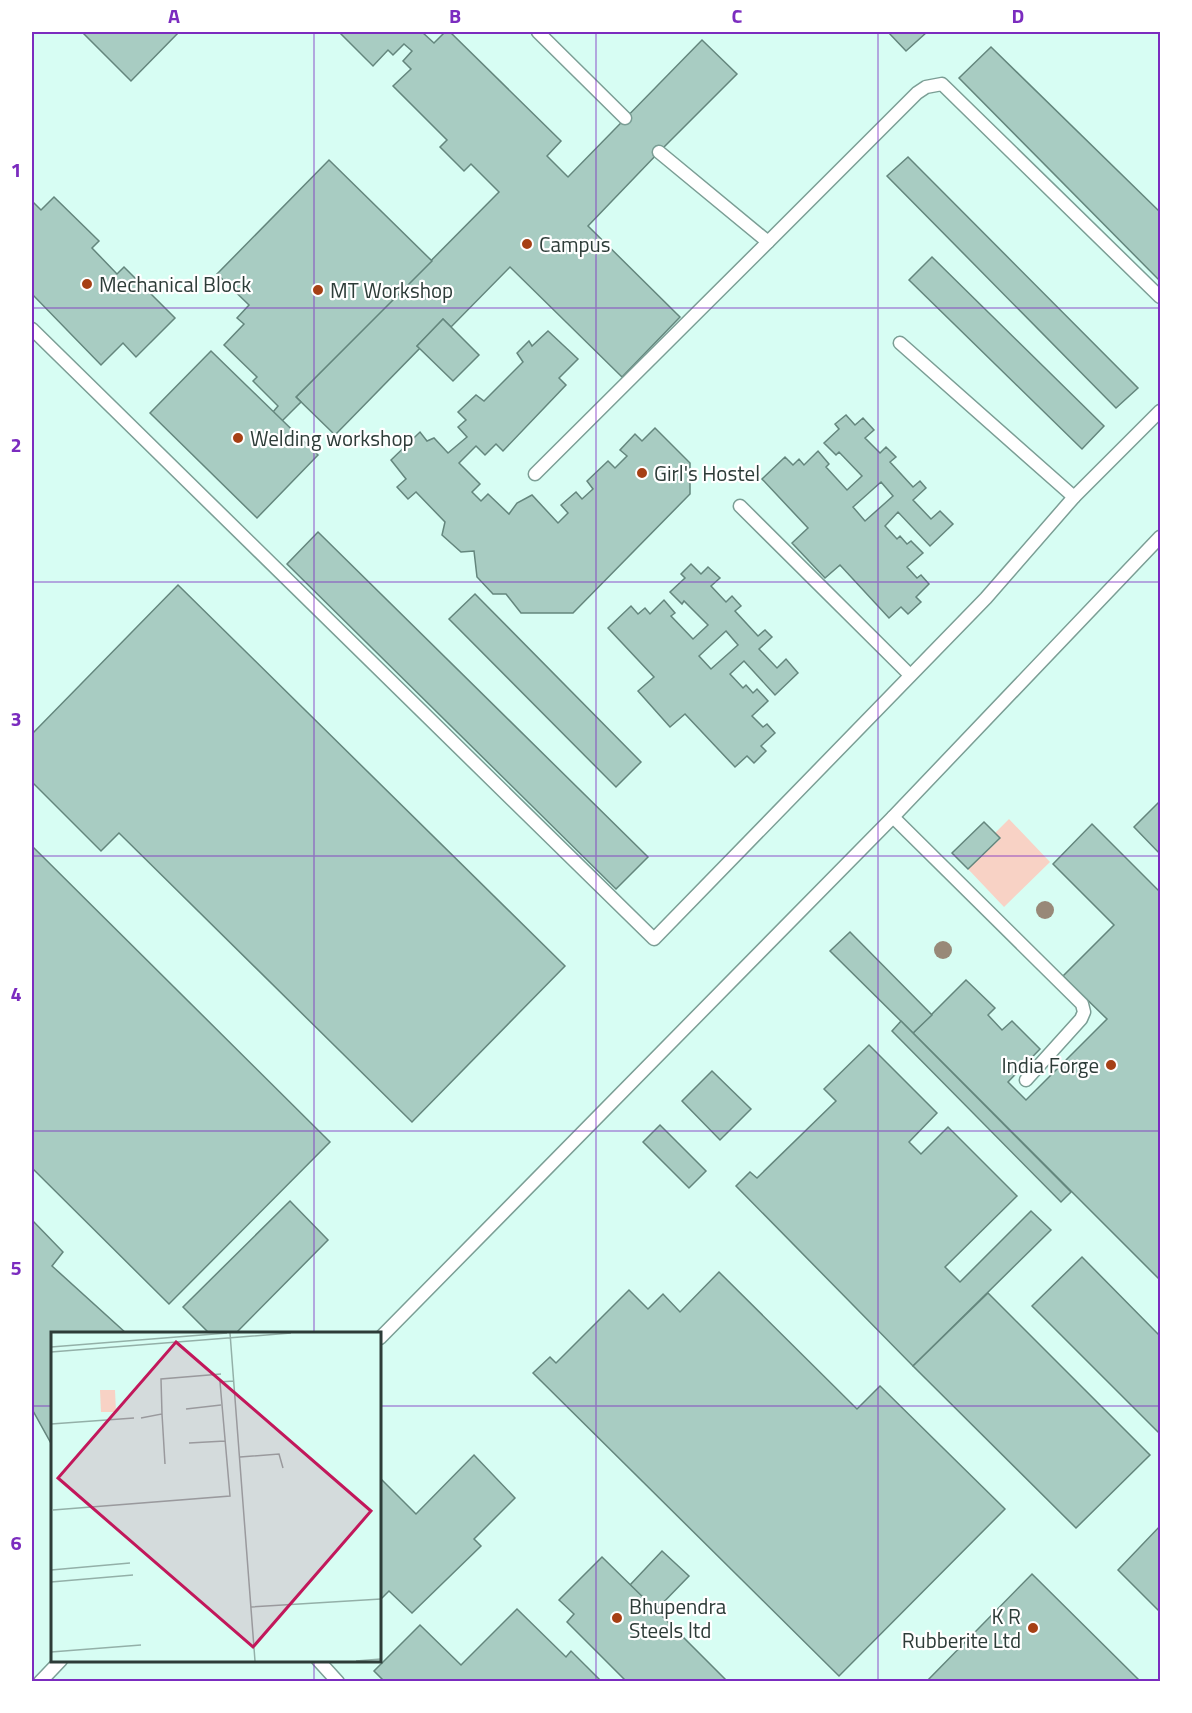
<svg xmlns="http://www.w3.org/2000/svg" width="1192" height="1713" viewBox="0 0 1192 1713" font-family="'Titillium Web',sans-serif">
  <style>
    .green { fill: #f8d2c5 }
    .building { fill: #a8ccc2; stroke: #64867d; stroke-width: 1.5; fill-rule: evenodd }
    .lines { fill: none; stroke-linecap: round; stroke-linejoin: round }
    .lane-casing { stroke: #7b9e95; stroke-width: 15 }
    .lane { stroke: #fff; stroke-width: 12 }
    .tree { fill: #988978 }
    .grid { fill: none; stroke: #7b2cbf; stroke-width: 1.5; stroke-opacity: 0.55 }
    .poi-dot { fill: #a64015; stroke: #fff; stroke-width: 2 }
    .labels { text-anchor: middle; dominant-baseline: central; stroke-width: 4.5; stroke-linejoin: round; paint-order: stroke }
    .poi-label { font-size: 21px; fill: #2d3c38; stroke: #fff; text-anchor: start }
    .inset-road { fill: none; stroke: #93b0a8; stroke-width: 1.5 }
    .view { fill: #c2185b; fill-opacity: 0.15; stroke: #c2185b; stroke-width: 3 }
    .inset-edge { fill: none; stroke: #2d3c38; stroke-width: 3 }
    .neatline { fill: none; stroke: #7b2cbf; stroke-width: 2 }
    .grid-label { font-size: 20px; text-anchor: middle; font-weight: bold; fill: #7b2cbf }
  </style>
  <rect width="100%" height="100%" fill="#d7fdf3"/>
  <!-- green -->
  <polygon class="green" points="1009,819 1050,862 1004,907 968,869 1000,839 995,833"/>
  <!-- building -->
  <g class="building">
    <polygon points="82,32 179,32 131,81"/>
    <polygon points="339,32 422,32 434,43 445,32 450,32 561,141 547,156 568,177 702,40 737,74 659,152 588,226 680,317 622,377 510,267 451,327 443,319 417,346 420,348 335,435 296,397 499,192 471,164 464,171 440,147 447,140 393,86 411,69 403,61 412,51 404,44 393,55 388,50 373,66"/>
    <polygon points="888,32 927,32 906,51"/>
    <polygon points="991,47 1160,212 1160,281 959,78"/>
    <polygon points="908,157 1138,388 1116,408 887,176"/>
    <polygon points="329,160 432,261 296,397 301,402 282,421 273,412 278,406 253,381 257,377 224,345 244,324 237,318 249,305 217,274"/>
    <polygon points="54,197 99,241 92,248 117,274 124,267 175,318 136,357 123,343 101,365 32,294 32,201 41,210"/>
    <polygon points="932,257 1104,426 1082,449 909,280"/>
    <polygon points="443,319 479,355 453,381 417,346"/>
    <polygon points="548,331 578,359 559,378 566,385 503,451 496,444 485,455 476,446 459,463 480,484 472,492 481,501 488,494 509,514 517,503 532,495 558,523 568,513 561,505 576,492 582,499 593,489 587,481 608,461 615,468 627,456 620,450 635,434 642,441 655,428 690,463 690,494 573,613 521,613 506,594 493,594 477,577 474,551 461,552 442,535 445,522 416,492 408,499 397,487 406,479 391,460 420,432 427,441 434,438 448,453 467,437 458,427 466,420 458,412 476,395 484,401 523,362 517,353 529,341 532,346"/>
    <polygon points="211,351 318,455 257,518 150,413"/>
    <path d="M846,415L855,425L863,418L874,430L865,438L880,453L886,447L896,457L890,462L913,487L920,481L926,488L913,500L931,519L940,511L953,524L930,546L898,512L885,526L897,539L900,536L907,544L911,541L923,553L907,567L917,578L921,575L929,584L916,597L921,602L908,614L901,607L889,618L840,565L825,578L792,543L808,528L762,479L785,457L793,465L799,459L804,465L818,451L829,464L826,467L847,490L862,476L839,452L836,455L824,443L839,429L835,424ZM881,482L893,496L865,521L853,507Z"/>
    <polygon points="318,532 648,857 616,889 287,564"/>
    <path d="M691,564L701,574L708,567L720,578L711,586L726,602L732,596L741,606L735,611L758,636L765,630L772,637L759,649L777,668L786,659L798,673L775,695L744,661L730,674L743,688L746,685L753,693L757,689L768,701L752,716L763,727L767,724L775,733L761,746L766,751L754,763L747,756L735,767L685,714L670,727L638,691L654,677L608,628L631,606L638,614L645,608L650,614L664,600L675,613L671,616L693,639L708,625L684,601L682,604L670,592L685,578L681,574ZM726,631L738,645L711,669L699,656Z"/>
    <polygon points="178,585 565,966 412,1122 119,833 101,851 32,782 32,734"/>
    <polygon points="475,594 641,762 616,787 449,619"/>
    <polygon points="1160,801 1160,854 1134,827"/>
    <polygon points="984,822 1000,838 968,869 952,853"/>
    <polygon points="1092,824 1160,892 1160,1280 913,1033 966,980 995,1008 988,1015 1002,1030 1012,1021 1040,1049 1008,1082 1026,1100 1107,1019 1063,976 1114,925 1053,864"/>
    <polygon points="32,846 330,1142 169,1304 32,1168"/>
    <polygon points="850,932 932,1015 913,1033 830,951"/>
    <polygon points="901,1021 1071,1192 1061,1202 892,1031"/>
    <polygon points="869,1045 937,1113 909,1142 921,1154 948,1127 1017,1196 945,1267 960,1282 1031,1211 1051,1230 913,1366 736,1186 750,1172 757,1178 836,1101 824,1089"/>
    <polygon points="712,1071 751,1109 720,1140 682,1101"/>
    <polygon points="660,1125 706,1171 689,1188 643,1142"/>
    <polygon points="290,1201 328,1240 235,1334 210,1334 183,1307"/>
    <polygon points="32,1220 63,1252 52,1266 127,1334 52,1334 52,1445 32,1409"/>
    <polygon points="1082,1257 1160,1336 1160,1434 1032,1306"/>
    <polygon points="719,1272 857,1409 880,1386 1005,1509 839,1676 533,1373 550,1357 556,1363 629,1290 648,1309 663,1294 680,1312"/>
    <polygon points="988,1293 1150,1455 1076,1528 913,1366"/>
    <polygon points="474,1455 515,1498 474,1539 481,1546 412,1613 389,1591 380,1600 380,1478 416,1514"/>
    <polygon points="1160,1526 1160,1612 1118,1570"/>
    <polygon points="662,1551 689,1576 656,1610 630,1585"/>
    <polygon points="602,1557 656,1610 728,1682 627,1682 567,1622 574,1614 559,1600"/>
    <polygon points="1032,1574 1141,1682 926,1682"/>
    <polygon points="517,1609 566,1657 571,1651 602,1682 385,1682 374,1671 420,1625 461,1665"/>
  </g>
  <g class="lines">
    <defs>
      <g id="lane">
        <polyline points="538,32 625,118"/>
        <polyline points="659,152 768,242 917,93 926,87 942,84 1160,297"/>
        <polyline points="32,329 654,939 986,598 1074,497 1160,411"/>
        <polyline points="900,343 1074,497"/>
        <polyline points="535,474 768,242"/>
        <polyline points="740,506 910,675"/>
        <polyline points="893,817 1082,1004 1084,1012 1081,1019 1026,1080"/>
        <polyline points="380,1338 893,817 1160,537"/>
        <polyline points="318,1660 338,1682"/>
        <polyline points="40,1682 61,1660"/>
      </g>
    </defs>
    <!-- lane casing -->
    <use href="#lane" class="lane-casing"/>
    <!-- lane -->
    <use href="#lane" class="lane"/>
  </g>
  <!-- trees -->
  <g class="tree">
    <circle cx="1045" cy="910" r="9"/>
    <circle cx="943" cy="950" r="9"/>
  </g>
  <!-- grid -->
  <path class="grid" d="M314,32V1334M596,32V1682M878,32V1682M32,308H1160M32,582H1160M32,856H1160M32,1131H1160M32,1406H52M380,1406H1160M314,1660V1682"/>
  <!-- markers -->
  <g class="poi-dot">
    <circle cx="527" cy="244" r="6"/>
    <circle cx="87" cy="284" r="6"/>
    <circle cx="318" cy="290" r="6"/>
    <circle cx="238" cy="438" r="6"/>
    <circle cx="642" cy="473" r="6"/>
    <circle cx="1111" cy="1065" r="6"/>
    <circle cx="617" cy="1618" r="6"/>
    <circle cx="1033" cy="1628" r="6"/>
  </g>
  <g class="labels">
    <!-- poi labels -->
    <g class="poi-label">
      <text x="539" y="244">Campus</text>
      <text x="99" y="284">Mechanical Block</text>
      <text x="330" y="290">MT Workshop</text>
      <text x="250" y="438">Welding workshop</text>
      <text x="654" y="473">Girl's Hostel</text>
      <text x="1099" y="1065" text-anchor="end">India Forge</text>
      <text x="629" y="1606">Bhupendra<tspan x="629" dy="24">Steels ltd</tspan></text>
      <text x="1021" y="1616" text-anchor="end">K R<tspan x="1021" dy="24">Rubberite Ltd</tspan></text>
    </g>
  </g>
  <!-- overview -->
  <g transform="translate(51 1332)">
    <rect width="330" height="330" fill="#d7fdf3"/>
    <path d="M49,58H64L65,80H50Z" fill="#f8d2c5"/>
    <path class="inset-road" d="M179,1L204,329M0,15L176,1M0,20L240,1M135,77L170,73M111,82L114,132M90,86L111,82L110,47L170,42M0,92L83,86M138,111L174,109M189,125L228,122L232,136M2,178L179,164L169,50L182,49M0,238L79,231M0,250L82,243M200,275L330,267M0,320L90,313M305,329L330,327"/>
    <path class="view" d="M125,10L320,179L202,315L7,146Z"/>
    <rect width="330" height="330" class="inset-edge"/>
  </g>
  <!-- border -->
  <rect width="1192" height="1713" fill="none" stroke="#ffffff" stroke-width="66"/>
  <rect x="33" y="33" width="1126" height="1647" class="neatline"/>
  <g class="grid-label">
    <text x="174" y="23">A</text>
    <text x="455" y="23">B</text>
    <text x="737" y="23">C</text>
    <text x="1018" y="23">D</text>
    <text x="16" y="177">1</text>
    <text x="16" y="452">2</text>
    <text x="16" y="726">3</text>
    <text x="16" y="1001">4</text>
    <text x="16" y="1275">5</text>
    <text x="16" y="1550">6</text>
  </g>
</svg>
